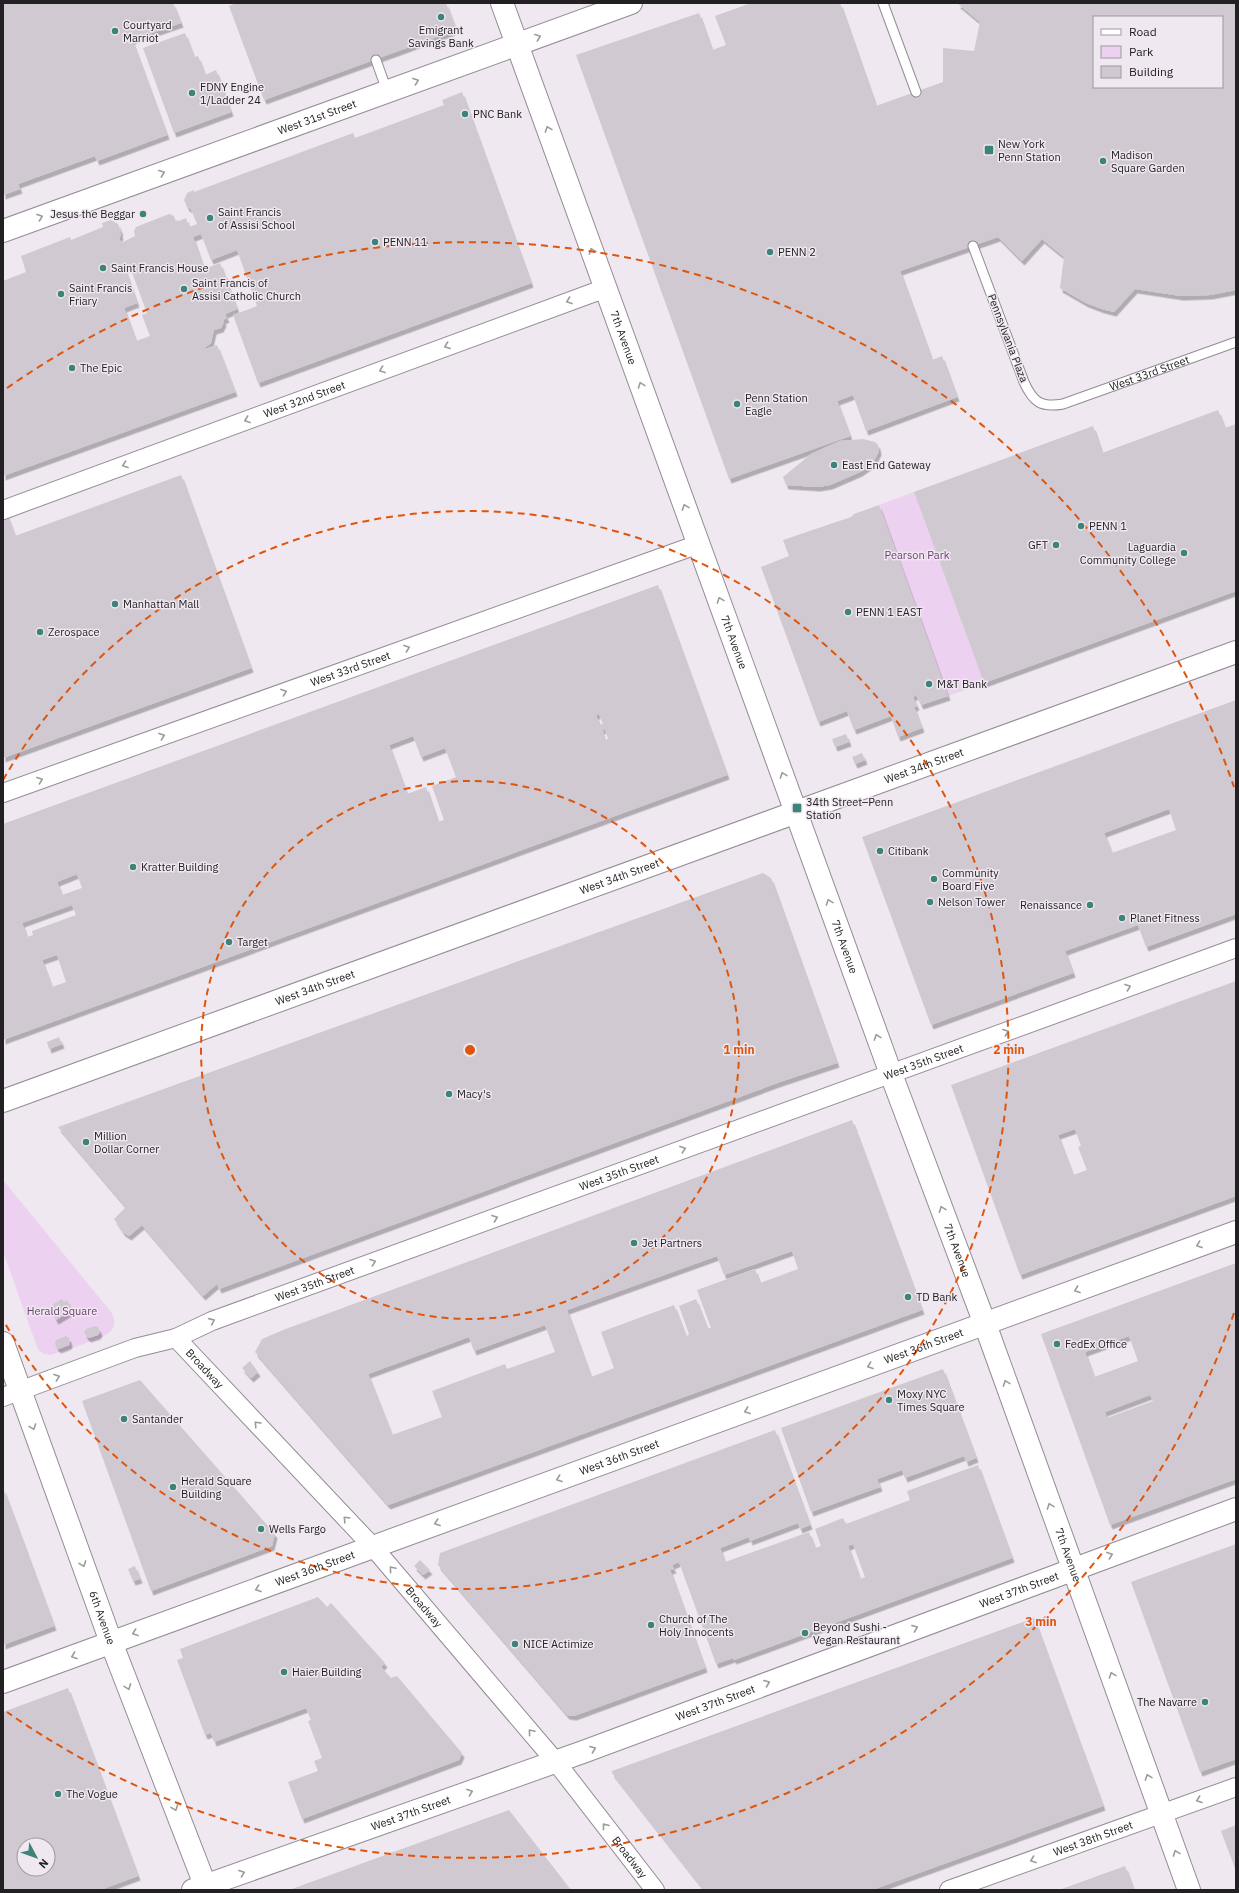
<svg xmlns="http://www.w3.org/2000/svg" width="1239" height="1893" viewBox="0 0 1239 1893" font-family="'IBM Plex Sans',sans-serif">
  <style>
    .green { fill: #edd1f0 }
    .building { fill: #d0c9d1; fill-rule: evenodd; filter: url(#shadow) }
    .lines { fill: none; stroke-linecap: round; stroke-linejoin: round }
    .lane-casing { stroke: #938c94; stroke-width: 11 }
    .street-casing { stroke: #938c94; stroke-width: 20 }
    .secondary-casing { stroke: #938c94; stroke-width: 24 }
    .primary-casing { stroke: #938c94; stroke-width: 24 }
    .lane { stroke: #fff; stroke-width: 9 }
    .street { stroke: #fff; stroke-width: 18 }
    .secondary { stroke: #fff; stroke-width: 22 }
    .primary { stroke: #fff; stroke-width: 22 }
    .oneway { stroke: #9c9b9c }
    .ring { fill: none; stroke: #de560d; stroke-width: 2; stroke-dasharray: 7 5 }
    .poi-dot { fill: #3d837a; stroke: #f0e8f1; stroke-width: 1.5 }
    .labels { text-anchor: middle; dominant-baseline: central; stroke-width: 3; stroke-linejoin: round; paint-order: stroke }
    .poi-label { font-size: 11px; fill: #232023; stroke: #f0e8f1; text-anchor: start }
    .street-label { font-size: 11px; fill: #232023; stroke: #f0e8f1 }
    .park-label { font-size: 11px; fill: #6c4071; stroke: #f0e8f1 }
    .centre { fill: #de560d; stroke: #f0e8f1; stroke-width: 2 }
    .ring-label { font-size: 12px; text-anchor: middle; font-weight: bold; fill: #de560d; stroke: #f0e8f1; stroke-width: 3; stroke-linejoin: round; paint-order: stroke }
  </style>
  <defs>
    <filter id="shadow"><feDropShadow dx="2.5" dy="4.5" stdDeviation="0" flood-color="#0004"/></filter>
  </defs>
  <rect width="100%" height="100%" fill="#f0e8f1"/>
  <!-- green -->
  <g class="green">
    <polygon points="914,492 984,683 948,696 879,505"/>
    <path d="M3,1180L111,1312C115,1319 116,1326 110,1332C101,1340 64,1350 51,1355L44,1354L38,1350L3,1251Z"/>
  </g>
  <!-- building -->
  <g class="building">
    <polygon points="3,3 173,3 181,23 132,40 167,135 97,161 95,156 18,184 20,189 3,195"/>
    <polygon points="236,3 446,3 455,27 453,31 264,100 229,6"/>
    <path d="M751,3H840L876,106L943,82V48L974,51L980,22L957,3H1236V290L1210,295L1181,296L1135,289L1114,312L1102,309L1086,303L1060,288L1064,257L1042,239L1022,261L998,237L900,271L932,360L942,356L957,397L866,431L853,395L837,401L850,436L729,479L576,55L699,13L712,50L726,45L715,16ZM1094,17H1222V87H1094Z"/>
    <polygon points="185,33 194,57 198,56 205,75 216,70 231,112 174,133 143,48"/>
    <path d="M462,92L531,283L258,383L233,315L257,306L237,250L211,260L201,234L193,237L204,269L220,263L237,309L225,314L227,318L223,320L224,322L221,328L214,330L211,343L202,350L217,345L235,392L3,476V281L26,272L21,256L70,237L71,240L103,227L102,223L111,220L118,224L121,232H120L121,236L119,237L121,243L135,236L134,231L136,227L169,214L174,216L176,222L186,218L189,227L197,224L191,209L187,207L184,200L187,193L194,190V192L353,133L355,138L444,105L442,100ZM130,267L147,313L142,315L150,336L136,341L124,308L137,303L125,269Z"/>
    <polygon points="1218,410 1225,428 1236,424 1236,591 984,683 914,492 1093,426 1102,453"/>
    <polygon points="863,439 875,442 878,445 879,451 873,463 860,472 830,485 818,487 786,485 783,477 811,454 840,441"/>
    <polygon points="181,475 251,668 3,758 3,504 15,536"/>
    <polygon points="879,505 948,696 921,705 916,695 913,697 917,706 914,707 922,728 898,737 891,716 854,730 847,711 818,722 761,567 789,556 783,540 851,517 854,514"/>
    <path d="M658,585L727,775L3,1040V824ZM599,714L603,724H600L602,730L605,729L608,739L605,740L596,715ZM413,736L421,757L445,748L456,777L432,786L444,820L438,822L426,787L407,794L389,745ZM77,874L82,888L62,895L57,882ZM72,905L76,915L32,931L33,935L27,937L22,923ZM57,955L66,982L52,987L42,960Z"/>
    <path d="M1236,700V914L1146,947L1138,925L1121,931L1065,951L1073,973L931,1025L862,837ZM1169,809L1176,830L1112,853L1104,833Z"/>
    <polygon points="846,734 849,742 835,747 832,739"/>
    <polygon points="862,753 865,760 855,764 852,757"/>
    <polygon points="763,873 771,878 837,1063 780,1082 219,1289 217,1284 203,1296 142,1225 129,1236 123,1232 114,1219 126,1207 58,1127"/>
    <path d="M1236,981V1196L1020,1275L951,1085ZM1075,1129L1081,1146L1078,1147L1087,1170L1073,1175L1058,1135Z"/>
    <polygon points="59,1037 62,1044 49,1049 47,1042"/>
    <path d="M852,1120L922,1310L388,1505L255,1352L262,1339L283,1330ZM792,1251L798,1269L760,1283L755,1269L697,1290L711,1328H707L696,1299L679,1306L689,1334L686,1337L674,1305L601,1332L614,1368L591,1377L567,1310L717,1256L724,1275ZM545,1325L555,1352L507,1369L505,1364L432,1391L442,1417L392,1435L368,1374L469,1337L474,1351Z"/>
    <path d="M1236,1263V1479L1110,1525L1041,1334ZM1129,1336L1138,1361L1094,1377L1085,1352ZM1150,1395L1153,1401L1107,1418L1105,1412Z"/>
    <polygon points="62,1299 64,1302 67,1300 73,1310 56,1320 51,1310 54,1308 52,1305"/>
    <polygon points="95,1326 98,1327 100,1332 98,1335 89,1338 86,1336 84,1332 86,1329"/>
    <polygon points="66,1336 69,1338 70,1343 69,1345 59,1349 56,1347 55,1343 56,1340"/>
    <polygon points="250,1361 258,1372 251,1378 242,1368"/>
    <polygon points="943,1369 976,1458 966,1462 964,1456 905,1478 902,1470 877,1479 880,1487 811,1512 781,1428"/>
    <polygon points="140,1380 275,1534 272,1546 151,1591 82,1401"/>
    <path d="M775,1430L810,1525L800,1529L798,1523L750,1541L749,1537L720,1548L725,1562L809,1532L815,1548L821,1546L815,1529L843,1518L846,1524L910,1500L907,1491L978,1465L1012,1558L734,1660L733,1658L716,1664L679,1562L672,1565L674,1569L670,1570L705,1668L574,1716L567,1715L438,1565L440,1553ZM853,1544L865,1577L860,1579L848,1546Z"/>
    <polygon points="3,1488 54,1626 3,1645"/>
    <polygon points="1236,1544 1236,1759 1200,1772 1131,1582"/>
    <polygon points="420,1560 430,1570 423,1575 414,1566"/>
    <polygon points="135,1566 140,1579 133,1581 128,1569"/>
    <polygon points="318,1597 327,1607 331,1603 385,1663 381,1667 391,1678 397,1676 462,1753 459,1760 302,1819 288,1782 318,1771 314,1761 322,1758 308,1721 311,1720 306,1708 214,1742 211,1733 205,1735 177,1660 183,1658 180,1649"/>
    <polygon points="1034,1618 1103,1806 872,1890 704,1890 612,1773 612,1771"/>
    <path d="M68,1688L138,1876L100,1890H3V1712ZM24,1845H48V1869H24Z"/>
    <polygon points="509,1810 571,1890 289,1890"/>
    <polygon points="1236,1825 1236,1871 1221,1831"/>
    <polygon points="1125,1866 1134,1890 1059,1890"/>
  </g>
  <g class="lines">
    <defs>
      <g id="lane">
        <polyline points="883,3 916,92"/>
        <polyline points="376,60 387,91"/>
        <path id="s1" d="M973,246L1024,382C1033,402 1041,408 1063,404L1236,342"/>
      </g>
      <g id="street">
        <path id="s2" d="M3,510L606,288"/>
        <path id="s3" d="M3,793L699,544"/>
        <path id="s4" d="M176,1338L373,1547L556,1762L655,1890"/>
        <path id="s5" d="M3,1397L135,1348L176,1338L212,1321L1236,948"/>
        <path id="s6" d="M949,1890L1236,1787"/>
      </g>
      <g id="secondary">
        <path id="s7" d="M502,3L891,1074L985,1324L1189,1890"/>
        <path id="s8" d="M3,231L631,3"/>
        <path id="s9" d="M3,1343L111,1642L207,1890"/>
        <path id="s10" d="M3,1682L1236,1232"/>
        <path id="s11" d="M193,1890L583,1752L1236,1509"/>
      </g>
      <g id="primary">
        <path id="s12" d="M3,1101L1236,652"/>
      </g>
    </defs>
    <!-- lane casing -->
    <use href="#lane" class="lane-casing"/>
    <!-- street casing -->
    <use href="#street" class="street-casing"/>
    <!-- secondary casing -->
    <use href="#secondary" class="secondary-casing"/>
    <!-- primary casing -->
    <use href="#primary" class="primary-casing"/>
    <!-- lane -->
    <use href="#lane" class="lane"/>
    <!-- street -->
    <use href="#street" class="street"/>
    <!-- secondary -->
    <use href="#secondary" class="secondary"/>
    <!-- primary -->
    <use href="#primary" class="primary"/>
  </g>
  <!-- one-way arrows -->
  <defs><path id="oneway-chevron" d="M-2-3.5L2.5 0L-2 3.5" fill="none" stroke-width="1.6" stroke-linecap="round" stroke-linejoin="round"/></defs>
  <g class="oneway">
    <use href="#oneway-chevron" transform="translate(538 37) rotate(-20)"/>
    <use href="#oneway-chevron" transform="translate(416 81) rotate(-20)"/>
    <use href="#oneway-chevron" transform="translate(548 129) rotate(-110)"/>
    <use href="#oneway-chevron" transform="translate(162 173) rotate(-20)"/>
    <use href="#oneway-chevron" transform="translate(40 217) rotate(-20)"/>
    <use href="#oneway-chevron" transform="translate(592 251) rotate(-110)"/>
    <use href="#oneway-chevron" transform="translate(569 301) rotate(160)"/>
    <use href="#oneway-chevron" transform="translate(447 346) rotate(160)"/>
    <use href="#oneway-chevron" transform="translate(382 370) rotate(160)"/>
    <use href="#oneway-chevron" transform="translate(641 385) rotate(-110)"/>
    <use href="#oneway-chevron" transform="translate(247 420) rotate(160)"/>
    <use href="#oneway-chevron" transform="translate(125 465) rotate(160)"/>
    <use href="#oneway-chevron" transform="translate(685 507) rotate(-110)"/>
    <use href="#oneway-chevron" transform="translate(720 600) rotate(-110)"/>
    <use href="#oneway-chevron" transform="translate(407 648) rotate(-20)"/>
    <use href="#oneway-chevron" transform="translate(284 692) rotate(-20)"/>
    <use href="#oneway-chevron" transform="translate(162 736) rotate(-20)"/>
    <use href="#oneway-chevron" transform="translate(783 775) rotate(-110)"/>
    <use href="#oneway-chevron" transform="translate(40 780) rotate(-20)"/>
    <use href="#oneway-chevron" transform="translate(829 902) rotate(-110)"/>
    <use href="#oneway-chevron" transform="translate(1128 987) rotate(-20)"/>
    <use href="#oneway-chevron" transform="translate(1006 1032) rotate(-20)"/>
    <use href="#oneway-chevron" transform="translate(877 1037) rotate(-110)"/>
    <use href="#oneway-chevron" transform="translate(683 1149) rotate(-20)"/>
    <use href="#oneway-chevron" transform="translate(942 1209) rotate(-111)"/>
    <use href="#oneway-chevron" transform="translate(495 1218) rotate(-20)"/>
    <use href="#oneway-chevron" transform="translate(1199 1245) rotate(160)"/>
    <use href="#oneway-chevron" transform="translate(373 1262) rotate(-20)"/>
    <use href="#oneway-chevron" transform="translate(1077 1290) rotate(160)"/>
    <use href="#oneway-chevron" transform="translate(212 1321) rotate(-24)"/>
    <use href="#oneway-chevron" transform="translate(870 1366) rotate(160)"/>
    <use href="#oneway-chevron" transform="translate(57 1377) rotate(-20)"/>
    <use href="#oneway-chevron" transform="translate(1006 1383) rotate(-110)"/>
    <use href="#oneway-chevron" transform="translate(747 1411) rotate(160)"/>
    <use href="#oneway-chevron" transform="translate(257 1424) rotate(-133)"/>
    <use href="#oneway-chevron" transform="translate(33 1427) rotate(70)"/>
    <use href="#oneway-chevron" transform="translate(559 1479) rotate(160)"/>
    <use href="#oneway-chevron" transform="translate(1050 1506) rotate(-110)"/>
    <use href="#oneway-chevron" transform="translate(346 1519) rotate(-134)"/>
    <use href="#oneway-chevron" transform="translate(437 1523) rotate(160)"/>
    <use href="#oneway-chevron" transform="translate(1110 1555) rotate(-20)"/>
    <use href="#oneway-chevron" transform="translate(83 1564) rotate(70)"/>
    <use href="#oneway-chevron" transform="translate(392 1569) rotate(-130)"/>
    <use href="#oneway-chevron" transform="translate(258 1589) rotate(160)"/>
    <use href="#oneway-chevron" transform="translate(915 1628) rotate(-21)"/>
    <use href="#oneway-chevron" transform="translate(135 1633) rotate(160)"/>
    <use href="#oneway-chevron" transform="translate(74 1656) rotate(160)"/>
    <use href="#oneway-chevron" transform="translate(1112 1675) rotate(-110)"/>
    <use href="#oneway-chevron" transform="translate(767 1683) rotate(-21)"/>
    <use href="#oneway-chevron" transform="translate(128 1687) rotate(69)"/>
    <use href="#oneway-chevron" transform="translate(531 1732) rotate(-130)"/>
    <use href="#oneway-chevron" transform="translate(593 1749) rotate(-21)"/>
    <use href="#oneway-chevron" transform="translate(1148 1777) rotate(-110)"/>
    <use href="#oneway-chevron" transform="translate(470 1792) rotate(-20)"/>
    <use href="#oneway-chevron" transform="translate(1199 1800) rotate(160)"/>
    <use href="#oneway-chevron" transform="translate(175 1808) rotate(69)"/>
    <use href="#oneway-chevron" transform="translate(605 1826) rotate(-128)"/>
    <use href="#oneway-chevron" transform="translate(1176 1853) rotate(-110)"/>
    <use href="#oneway-chevron" transform="translate(1033 1860) rotate(160)"/>
    <use href="#oneway-chevron" transform="translate(242 1873) rotate(-20)"/>
  </g>
  <!-- distance rings -->
  <g class="ring">
    <circle cx="470" cy="1050" r="269"/>
    <path d="M3 780A539 539 0 1 1 3 1320"/>
    <path d="M1234 1313A808 808 0 0 1 7 1712M7 388A808 808 0 0 1 1234 787"/>
  </g>
  <!-- markers -->
  <g class="poi-dot">
    <circle cx="441" cy="17" r="4"/>
    <circle cx="115" cy="31" r="4"/>
    <circle cx="192" cy="93" r="4"/>
    <circle cx="465" cy="114" r="4"/>
    <rect x="984" y="145" width="10" height="10" rx="2"/>
    <circle cx="1103" cy="161" r="4"/>
    <circle cx="143" cy="214" r="4"/>
    <circle cx="210" cy="218" r="4"/>
    <circle cx="375" cy="242" r="4"/>
    <circle cx="770" cy="252" r="4"/>
    <circle cx="103" cy="268" r="4"/>
    <circle cx="184" cy="289" r="4"/>
    <circle cx="61" cy="294" r="4"/>
    <circle cx="72" cy="368" r="4"/>
    <circle cx="737" cy="404" r="4"/>
    <circle cx="834" cy="465" r="4"/>
    <circle cx="1081" cy="526" r="4"/>
    <circle cx="1056" cy="545" r="4"/>
    <circle cx="1184" cy="553" r="4"/>
    <circle cx="115" cy="604" r="4"/>
    <circle cx="848" cy="612" r="4"/>
    <circle cx="40" cy="632" r="4"/>
    <circle cx="929" cy="684" r="4"/>
    <rect x="792" y="803" width="10" height="10" rx="2"/>
    <circle cx="880" cy="851" r="4"/>
    <circle cx="133" cy="867" r="4"/>
    <circle cx="934" cy="879" r="4"/>
    <circle cx="930" cy="902" r="4"/>
    <circle cx="1090" cy="905" r="4"/>
    <circle cx="1122" cy="918" r="4"/>
    <circle cx="229" cy="942" r="4"/>
    <circle cx="449" cy="1094" r="4"/>
    <circle cx="86" cy="1142" r="4"/>
    <circle cx="634" cy="1243" r="4"/>
    <circle cx="908" cy="1297" r="4"/>
    <circle cx="1057" cy="1344" r="4"/>
    <circle cx="889" cy="1400" r="4"/>
    <circle cx="124" cy="1419" r="4"/>
    <circle cx="173" cy="1487" r="4"/>
    <circle cx="261" cy="1529" r="4"/>
    <circle cx="651" cy="1625" r="4"/>
    <circle cx="805" cy="1633" r="4"/>
    <circle cx="515" cy="1644" r="4"/>
    <circle cx="284" cy="1672" r="4"/>
    <circle cx="1205" cy="1702" r="4"/>
    <circle cx="58" cy="1794" r="4"/>
  </g>
  <g class="labels">
    <!-- poi labels -->
    <g class="poi-label">
      <text x="123" y="25">Courtyard<tspan x="123" dy="13">Marriot</tspan></text>
      <text x="441" y="30" text-anchor="middle">Emigrant<tspan x="441" dy="13">Savings Bank</tspan></text>
      <text x="200" y="87">FDNY Engine<tspan x="200" dy="13">1/Ladder 24</tspan></text>
      <text x="473" y="114">PNC Bank</text>
      <text x="998" y="144">New York<tspan x="998" dy="13">Penn Station</tspan></text>
      <text x="1111" y="155">Madison<tspan x="1111" dy="13">Square Garden</tspan></text>
      <text x="218" y="212">Saint Francis<tspan x="218" dy="13">of Assisi School</tspan></text>
      <text x="135" y="214" text-anchor="end">Jesus the Beggar</text>
      <text x="383" y="242">PENN 11</text>
      <text x="778" y="252">PENN 2</text>
      <text x="111" y="268">Saint Francis House</text>
      <text x="192" y="283">Saint Francis of<tspan x="192" dy="13">Assisi Catholic Church</tspan></text>
      <text x="69" y="288">Saint Francis<tspan x="69" dy="13">Friary</tspan></text>
      <text x="80" y="368">The Epic</text>
      <text x="745" y="398">Penn Station<tspan x="745" dy="13">Eagle</tspan></text>
      <text x="842" y="465">East End Gateway</text>
      <text x="1089" y="526">PENN 1</text>
      <text x="1048" y="545" text-anchor="end">GFT</text>
      <text x="1176" y="547" text-anchor="end">Laguardia<tspan x="1176" dy="13">Community College</tspan></text>
      <text x="123" y="604">Manhattan Mall</text>
      <text x="856" y="612">PENN 1 EAST</text>
      <text x="48" y="632">Zerospace</text>
      <text x="937" y="684">M&amp;T Bank</text>
      <text x="806" y="802">34th Street–Penn<tspan x="806" dy="13">Station</tspan></text>
      <text x="888" y="851">Citibank</text>
      <text x="141" y="867">Kratter Building</text>
      <text x="942" y="873">Community<tspan x="942" dy="13">Board Five</tspan></text>
      <text x="938" y="902">Nelson Tower</text>
      <text x="1082" y="905" text-anchor="end">Renaissance</text>
      <text x="1130" y="918">Planet Fitness</text>
      <text x="237" y="942">Target</text>
      <text x="457" y="1094">Macy's</text>
      <text x="94" y="1136">Million<tspan x="94" dy="13">Dollar Corner</tspan></text>
      <text x="642" y="1243">Jet Partners</text>
      <text x="916" y="1297">TD Bank</text>
      <text x="1065" y="1344">FedEx Office</text>
      <text x="897" y="1394">Moxy NYC<tspan x="897" dy="13">Times Square</tspan></text>
      <text x="132" y="1419">Santander</text>
      <text x="181" y="1481">Herald Square<tspan x="181" dy="13">Building</tspan></text>
      <text x="269" y="1529">Wells Fargo</text>
      <text x="659" y="1619">Church of The<tspan x="659" dy="13">Holy Innocents</tspan></text>
      <text x="813" y="1627">Beyond Sushi -<tspan x="813" dy="13">Vegan Restaurant</tspan></text>
      <text x="523" y="1644">NICE Actimize</text>
      <text x="292" y="1672">Haier Building</text>
      <text x="1197" y="1702" text-anchor="end">The Navarre</text>
      <text x="66" y="1794">The Vogue</text>
    </g>
    <!-- street labels -->
    <g class="street-label">
      <text stroke="none"><textPath href="#s8" startOffset="334">West 31st Street</textPath></text>
      <text stroke="none"><textPath href="#s7" startOffset="356">7th Avenue</textPath></text>
      <text transform="translate(1008 338) rotate(69)">Pennsylvania Plaza</text>
      <text stroke="none"><textPath href="#s1" startOffset="287">West 33rd Street</textPath></text>
      <text stroke="none"><textPath href="#s2" startOffset="321">West 32nd Street</textPath></text>
      <text stroke="none"><textPath href="#s7" startOffset="680">7th Avenue</textPath></text>
      <text stroke="none"><textPath href="#s3" startOffset="369">West 33rd Street</textPath></text>
      <text stroke="none"><textPath href="#s12" startOffset="980">West 34th Street</textPath></text>
      <text stroke="none"><textPath href="#s12" startOffset="656">West 34th Street</textPath></text>
      <text stroke="none"><textPath href="#s7" startOffset="1004">7th Avenue</textPath></text>
      <text stroke="none"><textPath href="#s12" startOffset="332">West 34th Street</textPath></text>
      <text stroke="none"><textPath href="#s5" startOffset="980">West 35th Street</textPath></text>
      <text stroke="none"><textPath href="#s5" startOffset="656">West 35th Street</textPath></text>
      <text stroke="none"><textPath href="#s7" startOffset="1328">7th Avenue</textPath></text>
      <text stroke="none"><textPath href="#s5" startOffset="332">West 35th Street</textPath></text>
      <text stroke="none"><textPath href="#s10" startOffset="980">West 36th Street</textPath></text>
      <text stroke="none"><textPath href="#s4" startOffset="42">Broadway</textPath></text>
      <text stroke="none"><textPath href="#s10" startOffset="656">West 36th Street</textPath></text>
      <text stroke="none"><textPath href="#s7" startOffset="1652">7th Avenue</textPath></text>
      <text stroke="none"><textPath href="#s10" startOffset="332">West 36th Street</textPath></text>
      <text stroke="none"><textPath href="#s11" startOffset="879">West 37th Street</textPath></text>
      <text stroke="none"><textPath href="#s4" startOffset="366">Broadway</textPath></text>
      <text stroke="none"><textPath href="#s9" startOffset="292">6th Avenue</textPath></text>
      <text stroke="none"><textPath href="#s11" startOffset="555">West 37th Street</textPath></text>
      <text stroke="none"><textPath href="#s11" startOffset="231">West 37th Street</textPath></text>
      <text stroke="none"><textPath href="#s6" startOffset="153">West 38th Street</textPath></text>
      <text stroke="none"><textPath href="#s4" startOffset="690">Broadway</textPath></text>
    </g>
    <!-- park labels -->
    <g class="park-label">
      <text x="917" y="555">Pearson Park</text>
      <text x="62" y="1311">Herald Square</text>
    </g>
  </g>
  <circle cx="470" cy="1050" r="6" class="centre"/>
  <g class="ring-label">
    <text x="739" y="1054">1 min</text>
    <text x="1009" y="1054">2 min</text>
    <text x="1041" y="1626">3 min</text>
  </g>
  <!-- border -->
  <rect width="1239" height="1893" fill="none" stroke="#232023" stroke-width="8"/>
  <!-- legend -->
  <rect x="1093" y="16" width="130" height="72" fill="#f0e8f1" stroke="#9e989f"/>
  <rect x="1101" y="29" width="20" height="6" fill="#ffffff" stroke="#9e989f"/>
  <text x="1129" y="36" font-size="12" fill="#232023">Road</text>
  <rect x="1101" y="46" width="20" height="12" fill="#edd1f0" stroke="#9e989f"/>
  <text x="1129" y="56" font-size="12" fill="#232023">Park</text>
  <rect x="1101" y="66" width="20" height="12" fill="#d0c9d1" stroke="#9e989f"/>
  <text x="1129" y="76" font-size="12" fill="#232023">Building</text>
  <!-- north arrow -->
  <g transform="translate(36 1857) rotate(131)"><circle r="19" fill="#f0e8f1" stroke="#9e989f"/>
  <path d="M0-3L7 15L0 10L-7 15Z" fill="#3d837a"/>
  <text y="-6" font-size="11" font-weight="bold" text-anchor="middle" fill="#232023">N</text>
  </g>
</svg>
